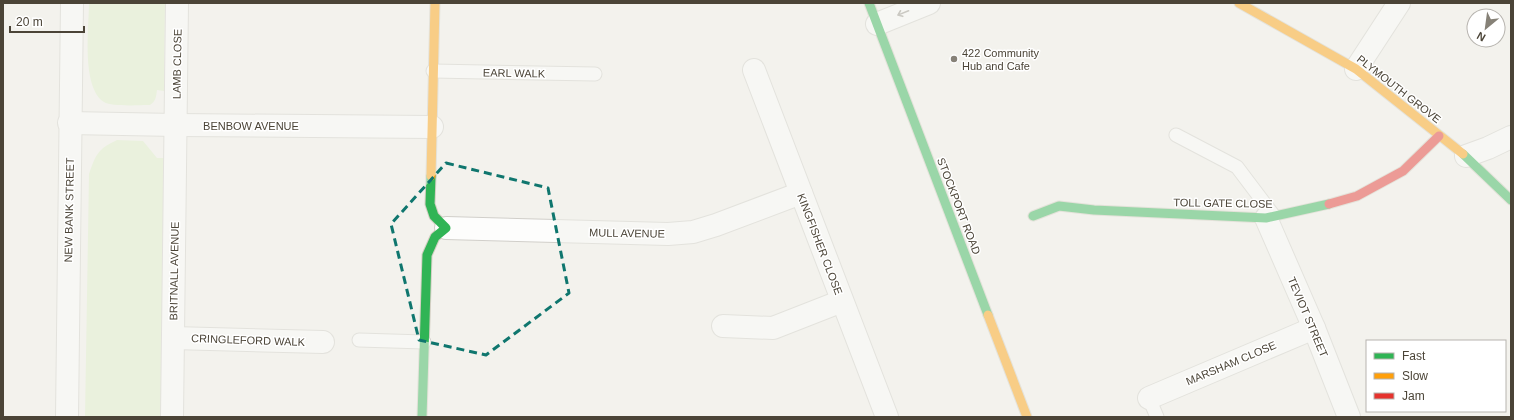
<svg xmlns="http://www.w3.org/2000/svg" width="1514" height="420" viewBox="0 0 1514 420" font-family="Helvetica,sans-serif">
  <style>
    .green { fill: #e0efcb }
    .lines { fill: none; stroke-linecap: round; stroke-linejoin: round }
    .lane-casing { stroke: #d1cfca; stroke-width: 15 }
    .street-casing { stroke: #d1cfca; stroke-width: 24 }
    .fast-casing { stroke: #d3cfc3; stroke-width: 11 }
    .slow-casing { stroke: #d3cfc3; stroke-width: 11 }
    .jam-casing { stroke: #d3cfc3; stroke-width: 11 }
    .lane { stroke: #fdfdfc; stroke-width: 13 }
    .street { stroke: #fdfdfc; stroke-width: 22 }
    .fast { stroke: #30b455; stroke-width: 9 }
    .slow { stroke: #ff9f0a; stroke-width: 9 }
    .jam { stroke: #e5322d; stroke-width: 9 }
    .oneway { stroke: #9b9790 }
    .marked { fill: none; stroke: #0f766e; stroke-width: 3; stroke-dasharray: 8 5; stroke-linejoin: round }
    .poi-dot { fill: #868177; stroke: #fff; stroke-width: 1.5 }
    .labels { text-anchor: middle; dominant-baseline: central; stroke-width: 3; stroke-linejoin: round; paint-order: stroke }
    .poi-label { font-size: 11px; fill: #4b4437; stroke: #fff; text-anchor: start }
    .street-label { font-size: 11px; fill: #4b4437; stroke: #fff }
  </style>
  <rect width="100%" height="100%" fill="#f3f2ed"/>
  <!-- green -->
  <g class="green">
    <path d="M89,3H165L164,91L157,90C156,97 156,101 150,105C139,105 112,107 104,102C81,87 89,27 89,3Z"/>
    <path d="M117,140L143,141L157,158H164L163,417H85L89,174C96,154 98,149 117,140Z"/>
  </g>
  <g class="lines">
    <defs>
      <g id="lane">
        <polyline points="433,71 595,74"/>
        <polyline points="1176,135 1237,167 1274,216"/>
        <polyline points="359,340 424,342"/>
        <polyline points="1149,398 1157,417"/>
      </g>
      <g id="street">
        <polyline points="877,24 929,3"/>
        <polyline points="1356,69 1399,3"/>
        <polyline points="754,70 887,417"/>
        <polyline points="69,123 176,125 432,127"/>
        <polyline points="1466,156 1488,148 1511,137"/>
        <polyline points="1266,218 1314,328 1349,417"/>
        <polyline points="446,228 668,234 693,232 716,225 801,193"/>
        <polyline points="723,326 773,328 842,301"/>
        <polyline points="173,338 323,342"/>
        <polyline points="1149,398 1314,328"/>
        <polyline points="67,417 72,3"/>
        <polyline points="172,417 177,3"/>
      </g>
      <g id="fast">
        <polyline points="869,3 988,315"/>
        <polyline points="1463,154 1511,200"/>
        <polyline points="1033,216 1059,206 1094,210 1266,218 1329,204"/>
        <polyline points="422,417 427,255 435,237 446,228 434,216 430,204 431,176"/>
      </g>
      <g id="slow">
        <polyline points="1239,3 1356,69 1463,154"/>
        <polyline points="431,176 435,3"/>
        <polyline points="988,315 1027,417"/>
      </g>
      <polyline id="jam" points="1329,204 1357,196 1403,171 1439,136"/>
    </defs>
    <!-- lane casing -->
    <use href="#lane" class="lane-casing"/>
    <!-- street casing -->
    <use href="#street" class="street-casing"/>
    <!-- fast casing -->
    <use href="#fast" class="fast-casing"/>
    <!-- slow casing -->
    <use href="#slow" class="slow-casing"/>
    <!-- jam casing -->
    <use href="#jam" class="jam-casing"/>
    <!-- lane -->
    <use href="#lane" class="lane"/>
    <!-- street -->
    <use href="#street" class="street"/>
    <!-- fast -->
    <use href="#fast" class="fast"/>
    <!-- slow -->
    <use href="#slow" class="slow"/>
    <!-- jam -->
    <use href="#jam" class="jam"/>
  </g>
  <!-- one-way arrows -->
  <defs><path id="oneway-shaft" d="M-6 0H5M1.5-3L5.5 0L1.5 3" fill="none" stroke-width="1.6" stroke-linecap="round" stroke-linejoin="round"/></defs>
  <use class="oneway" href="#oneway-shaft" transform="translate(903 13) rotate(158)"/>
  <!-- marked area -->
  <path d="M0 0H1514V420H0ZM446,163L548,188L569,293L486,355L419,340L391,224Z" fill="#f3f2ed" fill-opacity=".55" fill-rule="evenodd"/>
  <path class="marked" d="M446,163L548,188L569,293L486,355L419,340L391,224Z"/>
  <!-- markers -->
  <circle class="poi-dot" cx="954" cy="59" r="4"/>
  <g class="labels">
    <!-- poi labels -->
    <g class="poi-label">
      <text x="962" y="53">422 Community<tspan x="962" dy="13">Hub and Cafe</tspan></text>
    </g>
    <!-- street labels -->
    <g class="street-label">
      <text transform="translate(177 64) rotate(-89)">LAMB CLOSE</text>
      <text transform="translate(514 73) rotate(1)">EARL WALK</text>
      <text transform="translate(1399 89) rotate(38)">PLYMOUTH GROVE</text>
      <text x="251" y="126">BENBOW AVENUE</text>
      <text transform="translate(1223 203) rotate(1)">TOLL GATE CLOSE</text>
      <text transform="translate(959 206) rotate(69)">STOCKPORT ROAD</text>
      <text transform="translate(69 210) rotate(-89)">NEW BANK STREET</text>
      <text transform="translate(627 233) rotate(1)">MULL AVENUE</text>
      <text transform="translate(820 244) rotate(69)">KINGFISHER CLOSE</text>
      <text transform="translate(174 271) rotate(-89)">BRITNALL AVENUE</text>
      <text transform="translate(1308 317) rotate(67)">TEVIOT STREET</text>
      <text transform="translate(248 340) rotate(2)">CRINGLEFORD WALK</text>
      <text transform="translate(1231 363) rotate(-23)">MARSHAM CLOSE</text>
    </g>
  </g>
  <!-- border -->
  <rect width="1514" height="420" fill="none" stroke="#4b4437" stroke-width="8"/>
  <!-- legend -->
  <rect x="1366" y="340" width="140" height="72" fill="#ffffff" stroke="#b7b4af"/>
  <rect x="1374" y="353" width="20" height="6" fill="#30b455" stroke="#b7b4af"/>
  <text x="1402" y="360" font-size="12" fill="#4b4437">Fast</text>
  <rect x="1374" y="373" width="20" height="6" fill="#ff9f0a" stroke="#b7b4af"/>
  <text x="1402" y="380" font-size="12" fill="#4b4437">Slow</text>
  <rect x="1374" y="393" width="20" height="6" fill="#e5322d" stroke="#b7b4af"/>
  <text x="1402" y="400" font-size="12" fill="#4b4437">Jam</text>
  <!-- north arrow -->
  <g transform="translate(1486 28) rotate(209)"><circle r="19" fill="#ffffff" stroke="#b7b4af"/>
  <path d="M0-3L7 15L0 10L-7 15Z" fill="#868177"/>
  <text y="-6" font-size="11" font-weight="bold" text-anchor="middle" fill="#4b4437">N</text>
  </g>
  <!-- scale -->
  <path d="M10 26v6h74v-6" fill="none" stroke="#4b4437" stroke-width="2"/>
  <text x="16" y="26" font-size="12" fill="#4b4437" stroke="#ffffff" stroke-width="3" paint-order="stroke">20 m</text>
</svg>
